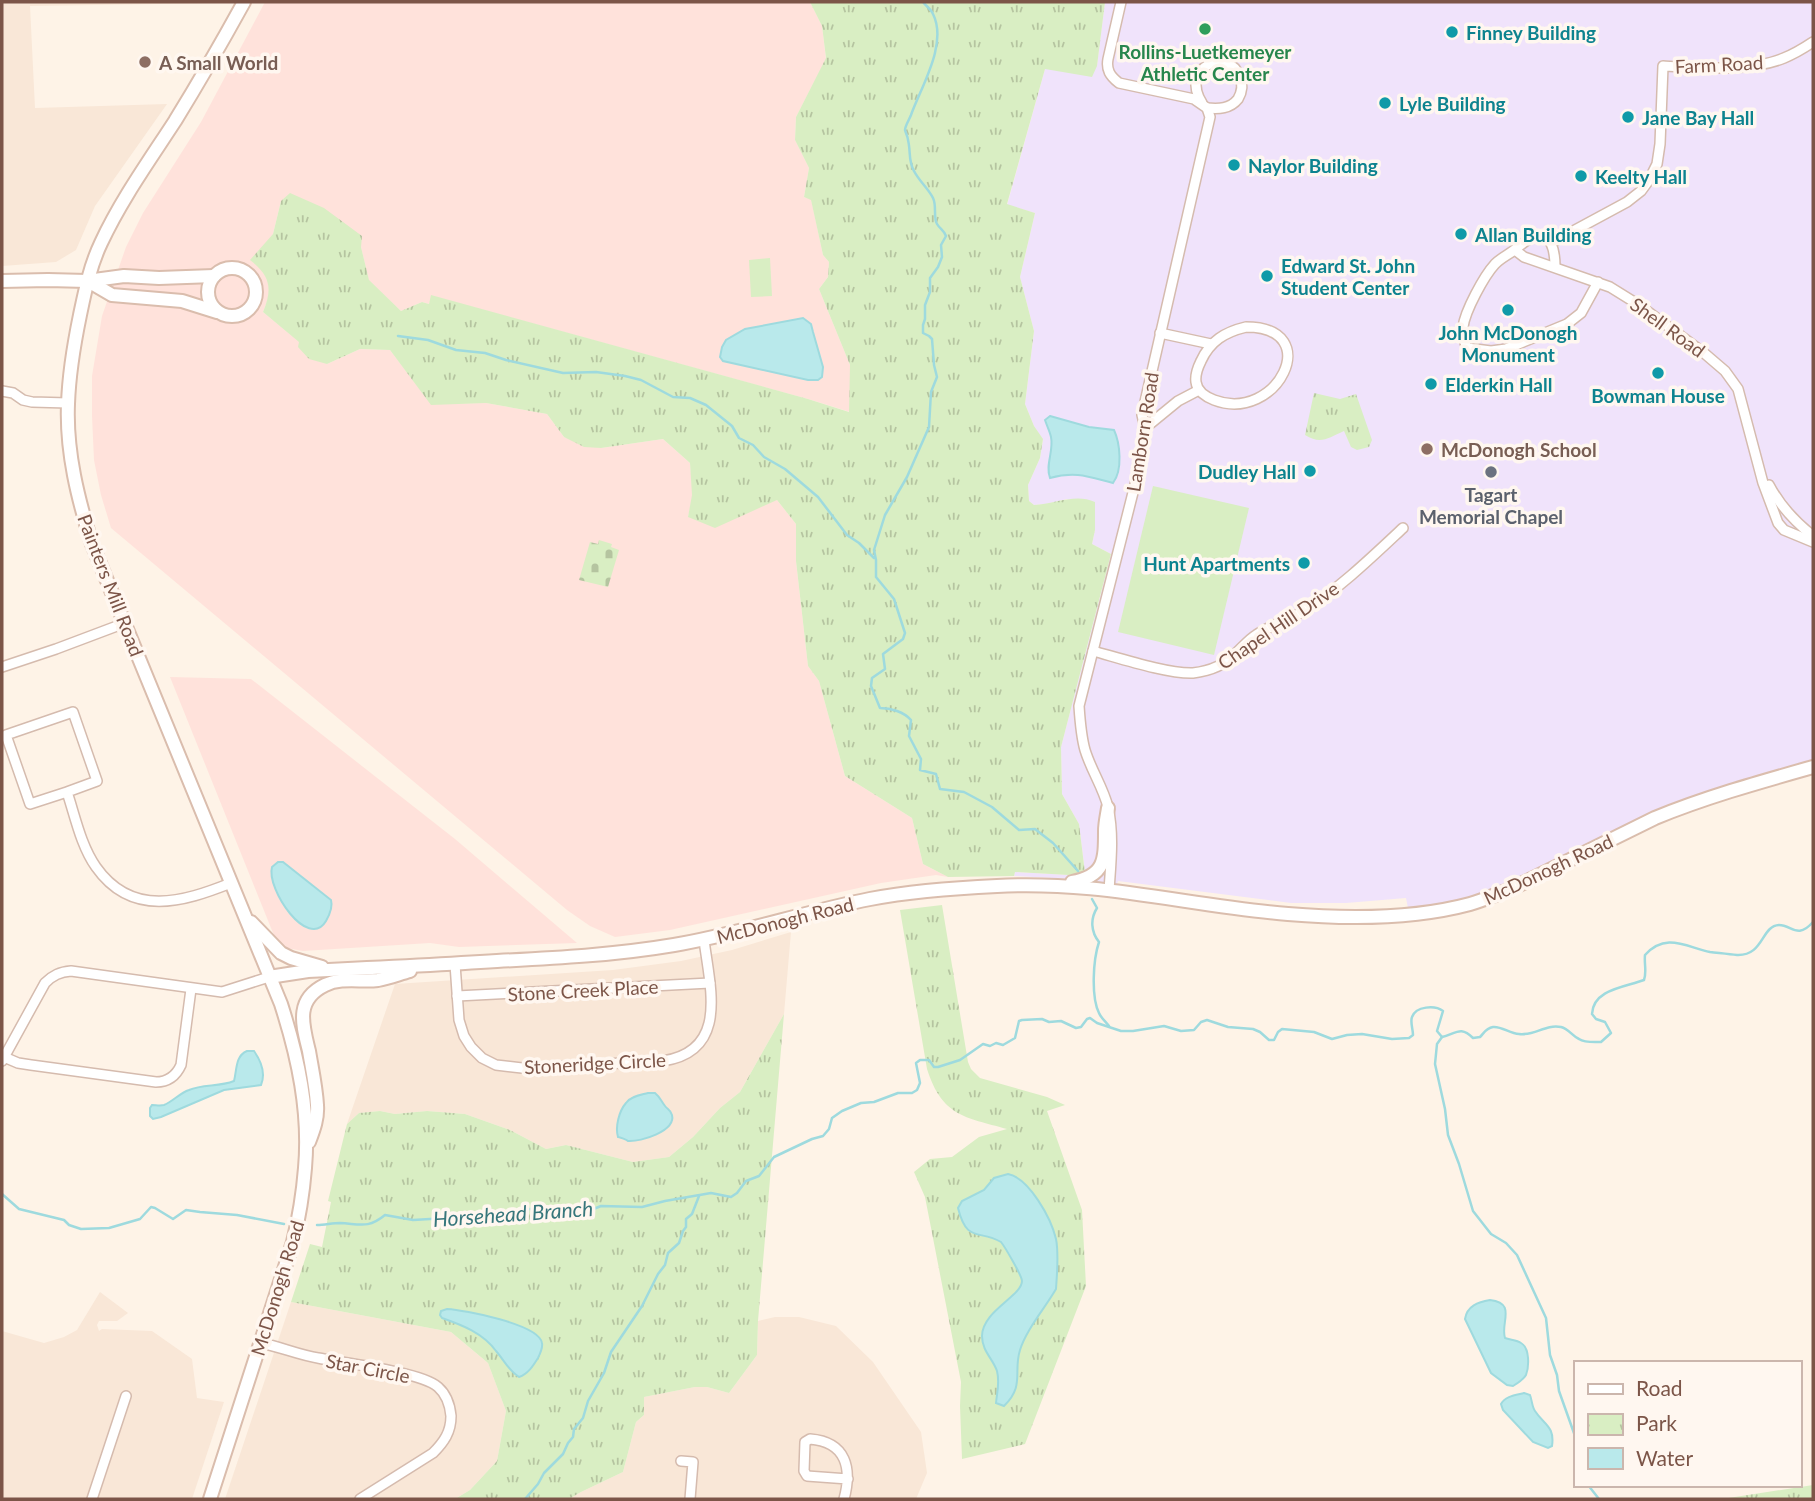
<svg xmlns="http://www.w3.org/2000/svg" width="1815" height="1501" viewBox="0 0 1815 1501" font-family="Lato,sans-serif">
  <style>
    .residential { fill: #f9e7d7 }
    .commercial { fill: #ffe2db }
    .education { fill: #f0e3fb }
    .cemetery { fill: url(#cemetery-stones) }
    .park { fill: url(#park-tufts) }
    .pitch { fill: #d9eec3 }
    .water { fill: #b9e9eb; stroke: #9edade; stroke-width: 2 }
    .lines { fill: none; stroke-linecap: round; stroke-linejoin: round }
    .stream { stroke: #9edade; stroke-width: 2.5 }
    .minor-casing { stroke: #d5bbae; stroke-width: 12 }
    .secondary-casing { stroke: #dabdad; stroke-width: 16 }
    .minor { stroke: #fff; stroke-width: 9 }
    .secondary { stroke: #fff; stroke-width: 12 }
    .leisure-dot { fill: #2e9e5b; stroke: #fff7f0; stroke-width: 2.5 }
    .culture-dot { fill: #0f9aa8; stroke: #fff7f0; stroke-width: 2.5 }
    .education-dot { fill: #8d6e63; stroke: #fff7f0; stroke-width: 2.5 }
    .worship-dot { fill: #6b7280; stroke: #fff7f0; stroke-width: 2.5 }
    .labels { text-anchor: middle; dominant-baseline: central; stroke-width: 7; stroke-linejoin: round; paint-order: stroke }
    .culture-label { font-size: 19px; font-weight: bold; fill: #0d838f; stroke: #fff7f0; text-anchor: start }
    .leisure-label { font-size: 19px; font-weight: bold; fill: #27864d; stroke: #fff7f0 }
    .education-label { font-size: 19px; font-weight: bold; fill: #785e54; stroke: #fff7f0; text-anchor: start }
    .street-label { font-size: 19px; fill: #7c5548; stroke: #fff7f0 }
    .worship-label { font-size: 19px; font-weight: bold; fill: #5b616d; stroke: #fff7f0 }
    .water-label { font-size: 21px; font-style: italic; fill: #36767b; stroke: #fff7f0 }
  </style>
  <defs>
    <pattern id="cemetery-stones" width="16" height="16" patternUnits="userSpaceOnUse" patternTransform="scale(1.75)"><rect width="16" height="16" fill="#d9eec3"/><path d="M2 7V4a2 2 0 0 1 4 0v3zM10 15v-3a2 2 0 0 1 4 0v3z" fill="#b5c4a0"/></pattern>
    <pattern id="park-tufts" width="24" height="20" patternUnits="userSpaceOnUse" patternTransform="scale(1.75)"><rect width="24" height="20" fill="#d9eec3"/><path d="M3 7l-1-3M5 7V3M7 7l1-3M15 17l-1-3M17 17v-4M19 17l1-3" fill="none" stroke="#b5c4a0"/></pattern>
  </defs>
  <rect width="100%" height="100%" fill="#fef3e7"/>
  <!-- residential -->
  <g class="residential">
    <polygon points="2,2 226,2 225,3 30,6 35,108 167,104 95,206 76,250 56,262 2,266"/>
    <polygon points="791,932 784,1014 740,1092 720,1108 693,1137 669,1157 633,1162 566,1145 546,1149 510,1130 465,1114 427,1111 395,1114 380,1111 359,1113 347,1124 395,984 613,970 681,961 732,950"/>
    <polygon points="100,1292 128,1313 117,1321 99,1321 97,1325 99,1331 102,1329 152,1331 192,1359 197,1398 224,1402 192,1499 2,1499 2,1331 44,1343 64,1337 77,1330"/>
    <polygon points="291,1302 451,1332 488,1363 506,1411 497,1461 470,1490 455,1499 225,1499"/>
    <polygon points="775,1317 799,1317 836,1326 873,1362 921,1432 927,1473 916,1499 569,1499 581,1492 623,1472 636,1422 644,1415 644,1397 695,1387 707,1387 729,1393 757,1355 758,1321"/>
  </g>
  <!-- commercial -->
  <g class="commercial">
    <polygon points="265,2 810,2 822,26 826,59 796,117 795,140 809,168 804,197 811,199 823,255 829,262 828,277 819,289 850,365 850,412 808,399 432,296 429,304 422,302 401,311 369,281 361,247 281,201 273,234 262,269 269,282 269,297 263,312 327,364 360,349 390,350 431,404 486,403 547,414 564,437 601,448 663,439 690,463 693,495 688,517 777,500 796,524 796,561 808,666 819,681 845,776 912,818 923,864 948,877 936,875 881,883 670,930 615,937 590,926 567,910 111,528 101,495 94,460 92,416 92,376 102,316 126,247 143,213 201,122"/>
    <polygon points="170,677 251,679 455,839 577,943 459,947 430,943 303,951 287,948 274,935 271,928"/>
  </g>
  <!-- education -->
  <polygon class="education" points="1105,2 1813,2 1813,763 1785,770 1511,884 1472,898 1431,906 1408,908 1406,898 1346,903 1291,903 1118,881 1117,884 1071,879 1014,876 1015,872 1069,875 1085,872 1079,824 1062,794 1061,747 1111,554 1092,544 1095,530 1067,499 1046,504 1034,505 1029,501 1028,485 1040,458 1043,440 1034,426 1025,404 1034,331 1020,277 1035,213 1007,205 1045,69 1097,65"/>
  <!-- cemetery -->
  <polygon class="cemetery" points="599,540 612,544 611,547 619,550 608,587 579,580 590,542 598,544"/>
  <!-- park -->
  <g class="park">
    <path d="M810,2H1105L1097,66L1092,77L1045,69L1007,204L1035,213L1020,277L1034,331L1025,404L1034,426L1043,439L1040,458L1028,485L1029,501L1034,505C1054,504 1076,493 1095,502V530L1092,544L1111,554L1061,747L1062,794L1079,824L1085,873L1069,875L1015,872L1014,876L948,877L923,864L912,818L845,776L819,681L808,666L796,561V524L777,500L715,528L688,517L692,495L690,463L663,439L601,448L584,447L564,437L547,414L486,403L431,405L390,350L360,349L327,364L309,359L298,347L299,342L263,312C273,288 270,276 250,260L273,234L281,201L290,193L324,208L362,236L361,247L369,280L401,311L422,302L429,304L431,295L808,399L849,412L850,365L819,289L828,277L829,262L823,255L811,200L804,197L809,168L795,140L796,117L826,58L822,26Z"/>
    <path d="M1314,393L1340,399L1356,394L1372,440L1369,447L1357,450L1351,447L1344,431C1328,438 1321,445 1305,435Z"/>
    <path d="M942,905L968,1062L971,1069L980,1078L1047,1097L1065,1105L1047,1111L1082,1210L1086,1286L1025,1444L962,1459L960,1406L961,1382L925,1197L914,1172L930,1159L952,1157L979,1137L1007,1129C964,1117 942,1116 927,1069L900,910Z"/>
    <polygon points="784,1014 758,1321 757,1355 729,1393 707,1387 695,1387 644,1397 644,1415 636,1422 623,1472 581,1492 569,1499 455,1499 470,1490 497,1461 506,1411 488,1363 451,1332 291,1302 310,1244 322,1247 331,1202 328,1201 347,1124 359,1113 380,1111 395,1114 427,1111 465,1114 510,1130 546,1149 566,1145 633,1162 669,1157 693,1137 720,1108 740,1092"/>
    <polygon points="1813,1485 1813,1499 1722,1499"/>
  </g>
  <!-- pitch -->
  <g class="pitch">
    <polygon points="770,258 772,296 751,297 749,260"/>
    <polygon points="1153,486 1249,508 1214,655 1118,632"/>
  </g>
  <!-- water -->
  <g class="water">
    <polygon points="803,318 811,324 813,332 823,367 822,377 818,380 808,380 723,361 720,357 722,347 726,340 745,329"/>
    <path d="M1050,416L1089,427L1114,430C1120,443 1123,470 1113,483C1089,477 1076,471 1050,478C1045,465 1054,451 1051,437C1050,432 1047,426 1045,420Z"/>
    <path d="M278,862H283L331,900C333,907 330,914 326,921C308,951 266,889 272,867Z"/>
    <path d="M247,1051H254C261,1061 266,1073 261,1085L224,1090L161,1117L153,1119L150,1116V1108L152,1105C156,1105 160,1106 164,1105C172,1102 180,1093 189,1090C203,1084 219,1087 234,1081C237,1070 235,1056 247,1051Z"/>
    <path d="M648,1093H655C660,1097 661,1101 665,1106C668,1110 670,1109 672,1115C676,1131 641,1142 628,1141C627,1140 620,1137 618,1137C615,1127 619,1111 626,1103C631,1096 641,1095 648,1093Z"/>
    <path d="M1008,1174C1029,1178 1051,1218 1056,1239C1059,1254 1057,1273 1056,1289C1045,1308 1026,1330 1020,1350C1013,1372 1025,1386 1004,1406L996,1403C997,1392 1000,1383 997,1371C993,1359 982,1351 982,1336C982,1311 1022,1296 1022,1281C1022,1276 1005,1247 1001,1242C979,1229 967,1244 958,1208L962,1201L984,1190L994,1178Z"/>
    <path d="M1490,1300C1517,1303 1500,1323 1505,1338C1510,1340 1517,1340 1521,1343C1530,1348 1529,1367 1526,1375C1523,1380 1518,1383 1513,1386L1507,1385L1491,1373L1465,1319C1467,1306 1478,1302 1490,1300Z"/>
    <path d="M447,1309C464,1310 539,1324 542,1343C543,1348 540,1354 538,1358C533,1366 528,1374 519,1377C508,1370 504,1360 496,1351C483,1333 462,1325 442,1318L440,1315L441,1311Z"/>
    <path d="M1524,1393L1530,1395C1532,1400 1532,1407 1535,1411C1544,1425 1555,1426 1552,1446L1548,1448L1533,1442L1503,1410L1501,1404C1505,1396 1516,1395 1524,1393Z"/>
  </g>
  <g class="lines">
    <!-- stream -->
    <g class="stream">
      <path d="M923,2C926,6 931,9 933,14C948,44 921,87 911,115C909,120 905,126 905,130C906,134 908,137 908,140C911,152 908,161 914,171C919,181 928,188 933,198C937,206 933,217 937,224C940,229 944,230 946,236L941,245L942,257L938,267L930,278V292L925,305V319L923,325V333L929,336L932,339L934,365L937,377L931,392L929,427L907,477L885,515L874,550L876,560V577L894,599L905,633L903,639L883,654L885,669L872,678L871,686L880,708C891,708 904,712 911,720L909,736L921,759L920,770L936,774L940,789L964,792L992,807L1019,830L1035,829L1053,843L1078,871"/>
      <polyline points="398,336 428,340 456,350 485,353 506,360 563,373 596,372 625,376 641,380 673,397 690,398 706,405 732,426 739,438 753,445 764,457 785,469 818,497 847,535 859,543 874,558"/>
      <path d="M1092,899L1097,908C1090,919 1091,932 1099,942C1093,960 1091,997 1099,1013C1101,1018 1106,1022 1109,1026"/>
      <polyline points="1442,1037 1437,1044 1435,1064 1445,1109 1448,1135 1459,1164 1473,1211 1491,1234 1506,1243 1517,1255 1546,1318 1550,1355 1557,1375 1559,1391 1575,1436"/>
      <polyline points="2,1194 19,1209 64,1220 69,1225 81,1229 109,1228 140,1219 151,1207 155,1208 173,1219 186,1210 200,1212 237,1215 284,1224"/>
      <path d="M317,1225C325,1225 332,1223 340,1223C360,1224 368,1229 385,1215L413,1220L464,1217L485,1220L524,1209H534L557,1212H586L601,1206L642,1207L665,1201L711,1193L731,1197L737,1193L746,1181L759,1176L774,1157L812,1139L823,1136L829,1129L832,1118L842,1111L861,1103L874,1102L898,1093H912L917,1090L920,1083L916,1063L920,1060H929L934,1067H938L960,1060L983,1044L990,1046L996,1043L1003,1045L1015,1038L1019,1021L1022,1020L1042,1019L1049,1022L1061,1021L1076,1028L1081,1027L1087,1019L1090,1018L1097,1023L1121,1031H1133L1164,1026L1181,1031L1194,1030L1201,1022L1207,1020L1228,1027L1253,1029L1260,1032L1269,1040H1274L1278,1032L1282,1029L1314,1032L1332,1039L1347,1035L1362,1034L1392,1039L1409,1038L1413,1035C1413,1029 1410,1022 1412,1017C1416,1006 1435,1005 1443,1011L1437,1031L1442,1037C1456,1034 1460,1025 1473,1038L1480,1037C1484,1033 1486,1028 1493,1027C1502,1026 1510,1034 1519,1034C1535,1036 1545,1024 1561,1027C1569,1029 1572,1036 1579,1039C1585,1043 1594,1042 1601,1042L1611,1033L1605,1022L1596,1019L1592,1014C1593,989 1626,987 1644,980C1647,972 1644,964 1645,955C1666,932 1686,947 1710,952C1719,953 1729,954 1737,955C1764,956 1761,926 1779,925C1792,925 1797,940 1813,922"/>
      <polyline points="1588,1485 1599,1499"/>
      <polyline points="525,1499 538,1484 544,1473 563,1454 568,1443 573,1437 574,1429 583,1418 588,1401 604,1373 611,1352 642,1306 658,1274 665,1265 668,1253 679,1243 683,1231 686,1227 686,1219 692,1214 699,1196"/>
    </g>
    <defs>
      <g id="minor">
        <path d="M1202,103C1179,67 1229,46 1240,77C1243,84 1242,92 1238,99C1230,109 1219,109 1207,108"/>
        <path d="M1551,243L1627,202L1641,191L1649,180L1657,164L1660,144L1663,66C1699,68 1751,72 1784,58C1794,54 1804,48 1813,42"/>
        <polyline points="1515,250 1524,257 1610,287 1639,305 1704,353 1725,371 1738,389 1763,483 1778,523 1784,530 1813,542"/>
        <path d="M1555,267C1555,236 1542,226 1517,248C1510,254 1502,257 1495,264C1484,276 1465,311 1463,327C1462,335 1464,341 1467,348L1491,351L1506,349L1567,324L1581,313L1598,282"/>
        <path d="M1246,327C1326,327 1277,424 1214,400C1206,397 1197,391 1196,382C1195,375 1198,367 1201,361C1210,341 1225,332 1246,327Z"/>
        <polyline points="1160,333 1211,344"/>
        <polyline points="2,391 13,393 23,400 32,402 68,403"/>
        <polyline points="1145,428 1178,401 1199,390"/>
        <path d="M1769,485C1780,506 1794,521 1813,536"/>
        <path d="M1093,651C1119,658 1168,674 1193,673C1210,671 1225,665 1236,653C1243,647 1248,640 1256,635C1271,625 1288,620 1304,611C1340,588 1372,557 1403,528"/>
        <polyline points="2,667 56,649 125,623"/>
        <path d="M67,792L97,781L73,712L6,735L30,804L67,792C75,816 81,846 96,867C132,918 183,902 231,883"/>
        <path d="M1109,890C1111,862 1114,834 1108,807C1103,787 1091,770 1085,750C1081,736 1080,721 1079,706L1142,457L1145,428L1142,415L1210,117L1207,108L1194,99L1119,83C1110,76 1106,70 1108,59L1121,2"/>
        <path d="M455,964L459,1020L464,1036L471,1047L482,1058L496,1065L522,1068L663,1061C729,1051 710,988 704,940"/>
        <polyline points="457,996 710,983"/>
        <path d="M4,1057L18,1063L31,1065L156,1082C168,1082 176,1076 181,1065L191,989"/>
        <path d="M2,1061L45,983C53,975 60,972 71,971L222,992L269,977"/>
        <path d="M261,1343C281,1347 299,1355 318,1358C344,1363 421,1372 438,1387C446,1394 450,1405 451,1416C451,1432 444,1442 433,1453L360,1499"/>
        <polyline points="681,1461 693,1462 690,1499"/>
        <polyline points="92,1499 126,1396"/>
        <path d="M844,1499C852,1469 847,1442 810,1439L805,1442L804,1471L807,1476L848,1479"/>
      </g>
      <g id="secondary">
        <circle cx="232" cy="292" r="24"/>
        <polyline points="2,281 48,280 87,281 124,276 159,278 214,276"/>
        <polyline points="88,281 112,295 182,301 217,312"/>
        <path d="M1072,882C1105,876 1105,860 1105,831C1105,823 1107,815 1108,808"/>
        <polyline points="251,922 281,953 291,958 322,967"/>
        <path d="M269,977L308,971C371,968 434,965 497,961C556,958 615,955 674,945C740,934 804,912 870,899C912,891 954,888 997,886C1096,880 1190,906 1288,914C1346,919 1414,919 1470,904C1484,900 1497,894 1511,889L1655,818C1706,797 1760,782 1813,767"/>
        <path d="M309,1142C314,1129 318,1118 317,1105C316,1087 312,1069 309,1051C303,1026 294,1000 325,985C341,977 361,982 378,980C389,978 399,974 410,971"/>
        <path d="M210,1499L293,1242C299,1218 303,1193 305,1168C310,1112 298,1057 281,1004L92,544C78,499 66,452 68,404C69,374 74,344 80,315C85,291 90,266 101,243C121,200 149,161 175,121C199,82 222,42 244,2"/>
      </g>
    </defs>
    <!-- minor casing -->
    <use href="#minor" class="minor-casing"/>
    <!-- secondary casing -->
    <use href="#secondary" class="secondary-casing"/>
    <!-- minor -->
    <use href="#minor" class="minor"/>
    <!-- secondary -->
    <use href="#secondary" class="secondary"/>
  </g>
  <!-- markers -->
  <circle class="leisure-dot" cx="1205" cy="29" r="7"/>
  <g class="culture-dot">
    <circle cx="1452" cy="32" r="7"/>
    <circle cx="1385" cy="103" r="7"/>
    <circle cx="1628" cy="117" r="7"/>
    <circle cx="1234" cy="165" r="7"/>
    <circle cx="1581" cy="176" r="7"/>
    <circle cx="1461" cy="234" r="7"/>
    <circle cx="1267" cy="276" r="7"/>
    <circle cx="1508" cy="310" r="7"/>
    <circle cx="1658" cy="373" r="7"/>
    <circle cx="1431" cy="384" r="7"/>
    <circle cx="1310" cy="471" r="7"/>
    <circle cx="1304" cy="563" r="7"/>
  </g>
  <g class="education-dot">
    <circle cx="145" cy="62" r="7"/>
    <circle cx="1427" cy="449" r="7"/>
  </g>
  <circle class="worship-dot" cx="1491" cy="472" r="7"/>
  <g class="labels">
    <!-- culture labels -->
    <g class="culture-label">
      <text x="1466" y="32">Finney Building</text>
      <text x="1399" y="103">Lyle Building</text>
      <text x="1642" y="117">Jane Bay Hall</text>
      <text x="1248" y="165">Naylor Building</text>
      <text x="1595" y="176">Keelty Hall</text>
      <text x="1475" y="234">Allan Building</text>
      <text x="1281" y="265">Edward St. John<tspan x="1281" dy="22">Student Center</tspan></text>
      <text x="1508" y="332" text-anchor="middle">John McDonogh<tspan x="1508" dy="22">Monument</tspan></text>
      <text x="1445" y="384">Elderkin Hall</text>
      <text x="1658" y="395" text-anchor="middle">Bowman House</text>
      <text x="1296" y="471" text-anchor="end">Dudley Hall</text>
      <text x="1290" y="563" text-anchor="end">Hunt Apartments</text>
    </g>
    <!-- leisure labels -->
    <g class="leisure-label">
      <text x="1205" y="51">Rollins-Luetkemeyer<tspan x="1205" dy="22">Athletic Center</tspan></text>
    </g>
    <!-- education labels -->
    <g class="education-label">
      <text x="159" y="62">A Small World</text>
      <text x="1441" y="449">McDonogh School</text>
    </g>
    <!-- street labels -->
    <g class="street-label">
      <text transform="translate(1719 64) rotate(-3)">Farm Road</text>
      <text transform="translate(1668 327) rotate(36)">Shell Road</text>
      <text transform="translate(1142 432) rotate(-81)">Lamborn Road</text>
      <text transform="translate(111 585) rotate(69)">Painters Mill Road</text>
      <text transform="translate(1278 625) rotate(-34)">Chapel Hill Drive</text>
      <text transform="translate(1548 869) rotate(-25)">McDonogh Road</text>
      <text transform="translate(785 920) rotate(-14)">McDonogh Road</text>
      <text transform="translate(583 990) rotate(-3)">Stone Creek Place</text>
      <text transform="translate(595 1063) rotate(-3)">Stoneridge Circle</text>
      <text transform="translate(277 1288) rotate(-73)">McDonogh Road</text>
      <text transform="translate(368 1368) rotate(11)">Star Circle</text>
    </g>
    <!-- worship labels -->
    <g class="worship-label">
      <text x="1491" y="494">Tagart<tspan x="1491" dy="22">Memorial Chapel</tspan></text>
    </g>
    <!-- water labels -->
    <g class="water-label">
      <text transform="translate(513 1213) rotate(-4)">Horsehead Branch</text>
    </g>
  </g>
  <!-- border -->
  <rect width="1815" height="1501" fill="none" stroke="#7c5548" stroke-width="7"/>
  <!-- legend -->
  <rect x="1574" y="1361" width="228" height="126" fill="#fff7f0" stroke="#cbb6ad" stroke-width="2"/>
  <rect x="1588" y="1384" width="35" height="10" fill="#ffffff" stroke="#cbb6ad" stroke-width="2"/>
  <text x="1636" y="1396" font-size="21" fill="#7c5548">Road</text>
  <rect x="1588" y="1414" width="35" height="21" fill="url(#park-tufts)" stroke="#cbb6ad" stroke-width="2"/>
  <text x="1636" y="1431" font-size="21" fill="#7c5548">Park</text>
  <rect x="1588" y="1448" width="35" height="21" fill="#b9e9eb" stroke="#cbb6ad" stroke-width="2"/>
  <text x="1636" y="1466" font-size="21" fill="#7c5548">Water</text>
</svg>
